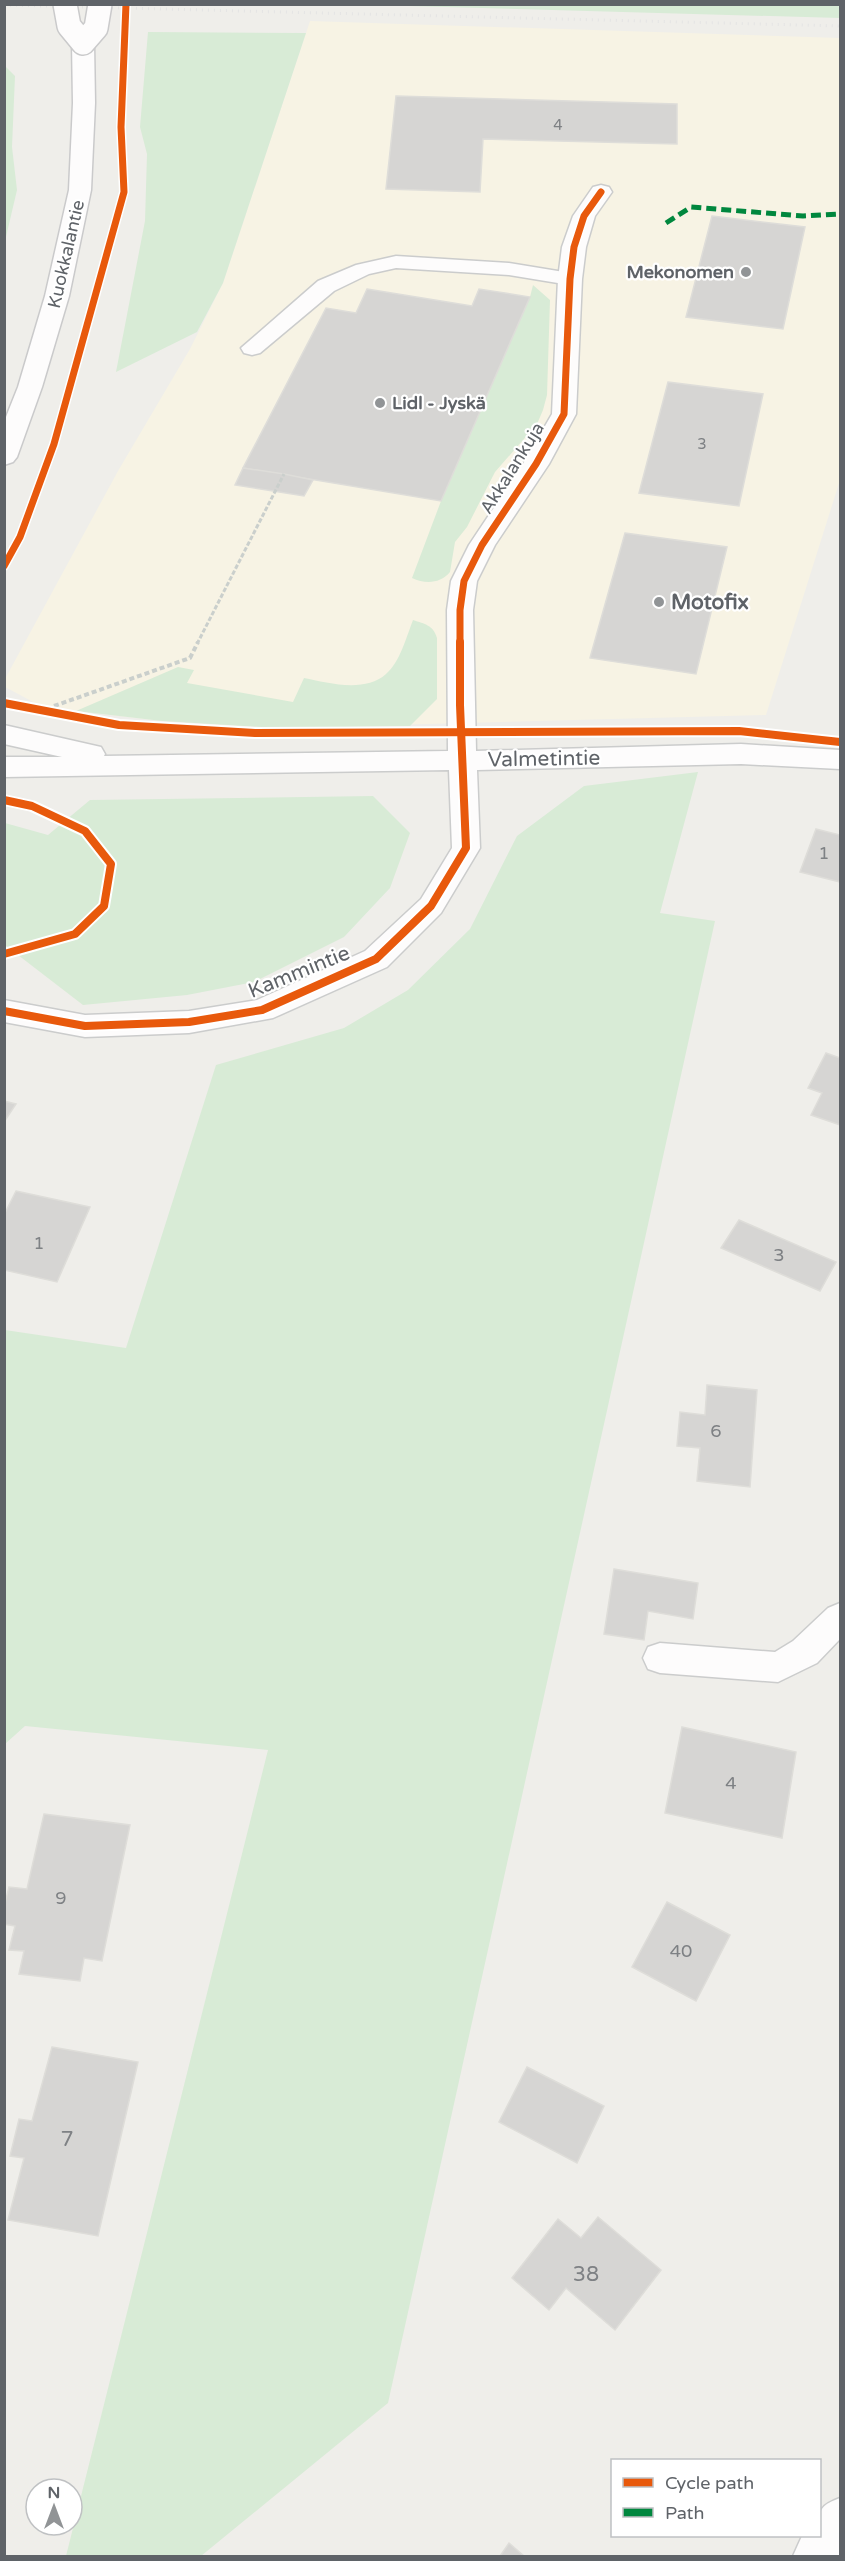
<svg xmlns="http://www.w3.org/2000/svg" width="845" height="2561" viewBox="0 0 845 2561" font-family="'Varela Round',sans-serif">
  <style>
    .commercial { fill: #f7f3e4 }
    .green { fill: #d8ebd6 }
    .building { fill: #d6d5d3; stroke: #deddd9; stroke-width: 1.5 }
    .lines { fill: none; stroke-linecap: round; stroke-linejoin: round }
    .lane-casing { stroke: #cbcccc; stroke-width: 3 }
    .street-casing { stroke: #cbcccc; stroke-width: 3 }
    .secondary-casing { stroke: #cacacb; stroke-width: 3 }
    .path-far1 { stroke: #cacfcc; stroke-width: 3; stroke-dasharray: 4.5 2; stroke-linecap: butt }
    .path { stroke: #cacfcc; stroke-width: 4; stroke-dasharray: 5 3; stroke-linecap: butt }
    .lane { fill: #fdfcfc; fill-rule: evenodd }
    .street { fill: #fdfcfc; fill-rule: evenodd }
    .secondary { fill: #fdfcfc; fill-rule: evenodd }
    .rail { stroke: #e4e4e4; stroke-width: 3; stroke-dasharray: 1 5; stroke-linecap: butt }
    .secondary-bridge-casing { stroke: #cacacb; stroke-width: 26; stroke-linecap: butt }
    .secondary-bridge { stroke: #fdfcfc; stroke-width: 23 }
    .quiet { stroke: #00873e; stroke-width: 5; stroke-dasharray: 10 5; stroke-linecap: butt }
    .cycleway-far1-casing { stroke: #fff; stroke-width: 10 }
    .cycleway-casing { stroke: #fff; stroke-width: 12 }
    .cycleway-far1 { stroke: #e8590c; stroke-width: 7 }
    .cycleway { stroke: #e8590c; stroke-width: 8 }
    .poi-dot { fill: #919496; stroke: #fff; stroke-width: 2 }
    .labels { text-anchor: middle; dominant-baseline: central; stroke-width: 4.5; stroke-linejoin: round; paint-order: stroke }
    .far-number-label { font-size: 15px; fill: #7e8184 }
    .far-street-label { font-size: 18px; fill: #5f6368; stroke: #fff }
    .far-poi-label { font-size: 18px; font-weight: bold; fill: #5f6368; stroke: #fff; text-anchor: end }
    .number-label { font-size: 18px; fill: #7e8184 }
    .poi-label { font-size: 21px; font-weight: bold; fill: #5f6368; stroke: #fff; text-anchor: start }
    .street-label { font-size: 21px; fill: #5f6368; stroke: #fff }
    .near-number-label { font-size: 21px; fill: #7e8184 }
  </style>
  <rect width="100%" height="100%" fill="#efeeea"/>
  <!-- commercial -->
  <polygon class="commercial" points="310,21 840,38 840,480 766,715 278,728 162,721 76,711 37,704 5,687 5,679 118,471 190,349 223,283"/>
  <!-- green -->
  <g class="green">
    <polygon points="840,4 840,18 371,5 371,4"/>
    <polygon points="148,32 306,33 223,283 197,332 116,372 145,221 147,154 140,127"/>
    <polygon points="5,66 15,76 12,147 17,190 5,241"/>
    <path d="M533,285L550,300L547,395L543,410L537,424L495,472L467,527L455,542L450,572C440,584 425,584 412,578L441,501L530,297Z"/>
    <path d="M413,620C425,624 433,625 437,638V699L410,726L278,728L162,721L76,711L178,667L194,670L187,683L293,702L304,678C328,683 365,693 386,674C400,662 406,638 413,620Z"/>
    <polygon points="698,772 660,913 715,921 388,2403 201,2556 66,2556 268,1750 25,1726 5,1744 5,1330 126,1348 216,1065 344,1028 408,990 470,929 517,836 584,786"/>
    <polygon points="373,796 410,833 390,888 344,937 254,982 187,995 83,1005 5,945 5,823 48,835 90,800"/>
  </g>
  <!-- building -->
  <g class="building">
    <polygon points="396,96 677,104 677,144 483,139 480,192 386,189"/>
    <polygon points="712,216 805,227 783,329 686,317"/>
    <polygon points="367,289 472,306 479,289 530,297 441,501 243,468 326,308 356,313"/>
    <polygon points="668,382 763,394 739,506 639,493"/>
    <polygon points="243,468 284,474 313,480 304,496 235,485"/>
    <polygon points="625,533 727,547 696,674 590,658"/>
    <polygon points="816,829 840,835 840,882 800,872"/>
    <polygon points="826,1053 840,1058 840,1125 811,1115 822,1093 808,1088"/>
    <polygon points="4,1101 16,1104 4,1122"/>
    <polygon points="16,1191 90,1207 57,1282 4,1270 4,1215"/>
    <polygon points="739,1220 836,1262 820,1291 721,1248"/>
    <polygon points="707,1385 757,1390 750,1487 697,1481 700,1448 677,1446 680,1412 705,1415"/>
    <polygon points="614,1569 698,1583 693,1619 648,1611 644,1640 604,1634"/>
    <polygon points="682,1727 796,1752 782,1838 665,1813"/>
    <polygon points="44,1814 130,1825 102,1961 84,1958 80,1981 19,1974 24,1951 9,1950 15,1926 4,1924 4,1907 9,1887 27,1889"/>
    <polygon points="667,1902 730,1935 696,2001 632,1967"/>
    <polygon points="52,2047 138,2062 98,2236 8,2220 24,2158 10,2156 19,2119 32,2121"/>
    <polygon points="527,2067 604,2106 577,2163 499,2122"/>
    <polygon points="598,2217 661,2270 615,2330 566,2288 549,2310 512,2278 558,2219 581,2238"/>
    <polygon points="509,2543 524,2556 500,2556"/>
  </g>
  <g class="lines">
    <defs>
      <g id="lane">
        <polygon points="396,256 509,263 570,273 578,274 581,279 578,284 570,285 509,275 396,268 369,274 334,291 260,353 252,355 244,353 241,348 318,281 356,265"/>
        <polygon points="840,1603 840,1639 817,1663 778,1682 660,1673 648,1669 643,1658 648,1647 660,1643 775,1652 793,1641 828,1608"/>
      </g>
      <g id="street">
        <polygon points="601,185 609,187 612,192 595,216 586,247 582,279 576,414 549,464 495,545 477,581 473,610 476,751 741,744 840,750 840,769 741,764 477,770 480,848 441,913 387,967 273,1018 189,1033 85,1037 4,1022 4,1000 85,1015 189,1011 257,1000 365,951 421,899 452,848 449,770 4,777 4,757 62,757 4,744 4,725 101,747 105,754 104,756 448,751 447,610 451,581 469,545 523,464 552,414 558,279 562,247 573,216 593,187"/>
        <path d="M840,2498V2556H793L802,2536H820C820,2511 816,2507 840,2498Z"/>
      </g>
      <polygon id="secondary" points="83,37 90,39 94,43 95,103 91,190 69,296 42,387 17,457 13,462 4,465 4,422 18,387 45,296 69,190 73,103 72,43 76,39"/>
    </defs>
    <!-- lane casing -->
    <use href="#lane" class="lane-casing"/>
    <!-- street casing -->
    <use href="#street" class="street-casing"/>
    <!-- secondary casing -->
    <use href="#secondary" class="secondary-casing"/>
    <!-- path-far1 -->
    <polyline class="path-far1" points="197,644 284,474"/>
    <!-- path -->
    <polyline class="path" points="54,706 190,658 198,642"/>
    <!-- lane -->
    <use href="#lane" class="lane"/>
    <!-- street -->
    <use href="#street" class="street"/>
    <!-- secondary -->
    <use href="#secondary" class="secondary"/>
    <!-- rail -->
    <polyline class="rail" points="4,5 840,26"/>
    <defs>
      <polyline id="secondary-bridge" points="65,4 69,26 83,43 96,28 100,4"/>
    </defs>
    <!-- secondary-bridge casing -->
    <use href="#secondary-bridge" class="secondary-bridge-casing"/>
    <!-- secondary-bridge -->
    <use href="#secondary-bridge" class="secondary-bridge"/>
    <!-- quiet -->
    <polyline class="quiet" points="666,223 691,207 803,216 840,214"/>
    <defs>
      <g id="cycleway-far1">
        <polyline points="4,566 20,537 54,444 124,192 121,127 126,4"/>
        <polyline points="460,644 460,610 464,581 482,545 536,464 564,414 570,279 574,247 584,216 601,192"/>
      </g>
      <g id="cycleway">
        <polyline points="4,703 119,725 255,733 739,731 840,742"/>
        <polyline points="4,800 32,806 85,831 111,864 104,906 75,934 4,954"/>
        <polyline points="4,1011 85,1026 189,1022 262,1010 376,959 431,906 466,848 460,705 460,642"/>
      </g>
    </defs>
    <!-- cycleway-far1 casing -->
    <use href="#cycleway-far1" class="cycleway-far1-casing"/>
    <!-- cycleway casing -->
    <use href="#cycleway" class="cycleway-casing"/>
    <!-- cycleway-far1 -->
    <use href="#cycleway-far1" class="cycleway-far1"/>
    <!-- cycleway -->
    <use href="#cycleway" class="cycleway"/>
  </g>
  <!-- markers -->
  <g class="poi-dot">
    <circle cx="746" cy="272" r="6"/>
    <circle cx="380" cy="403" r="6"/>
    <circle cx="659" cy="602" r="6"/>
  </g>
  <g class="labels">
    <!-- far-number labels -->
    <g class="far-number-label">
      <text x="558" y="125">4</text>
      <text x="702" y="444">3</text>
    </g>
    <!-- far-street labels -->
    <g class="far-street-label">
      <text transform="translate(66 254) rotate(-77)">Kuokkalantie</text>
      <text transform="translate(512 468) rotate(-58)">Akkalankuja</text>
    </g>
    <!-- far-poi labels -->
    <g class="far-poi-label">
      <text x="734" y="272">Mekonomen</text>
      <text x="392" y="403" text-anchor="start">Lidl - Jyskä</text>
    </g>
    <!-- number labels -->
    <g class="number-label">
      <text x="824" y="853">1</text>
      <text x="39" y="1243">1</text>
      <text x="779" y="1255">3</text>
      <text x="716" y="1431">6</text>
      <text x="731" y="1783">4</text>
      <text x="61" y="1898">9</text>
      <text x="681" y="1951">40</text>
    </g>
    <!-- poi labels -->
    <g class="poi-label">
      <text x="671" y="602">Motofix</text>
    </g>
    <!-- street labels -->
    <g class="street-label">
      <text transform="translate(544 759) rotate(-1)">Valmetintie</text>
      <text transform="translate(299 972) rotate(-22)">Kammintie</text>
    </g>
    <!-- near-number labels -->
    <g class="near-number-label">
      <text x="67" y="2139">7</text>
      <text x="586" y="2274">38</text>
    </g>
  </g>
  <!-- border -->
  <rect width="845" height="2561" fill="none" stroke="#5f6368" stroke-width="12"/>
  <!-- legend -->
  <rect x="611" y="2459" width="210" height="78" fill="#ffffff" stroke="#bfc1c3" stroke-width="1.5"/>
  <rect x="623" y="2478" width="30" height="9" fill="#e8590c" stroke="#bfc1c3" stroke-width="1.5"/>
  <text x="665" y="2489" font-size="18" fill="#5f6368">Cycle path</text>
  <rect x="623" y="2508" width="30" height="9" fill="#00873e" stroke="#bfc1c3" stroke-width="1.5"/>
  <text x="665" y="2519" font-size="18" fill="#5f6368">Path</text>
  <!-- north arrow -->
  <g transform="translate(54 2507)"><circle r="28" fill="#ffffff" stroke="#bfc1c3" stroke-width="1.5"/>
  <path d="M0-4.5L10 22L0 15L-10 22Z" fill="#919496"/>
  <text y="-9" font-size="16" font-weight="bold" text-anchor="middle" fill="#5f6368">N</text>
  </g>
</svg>
